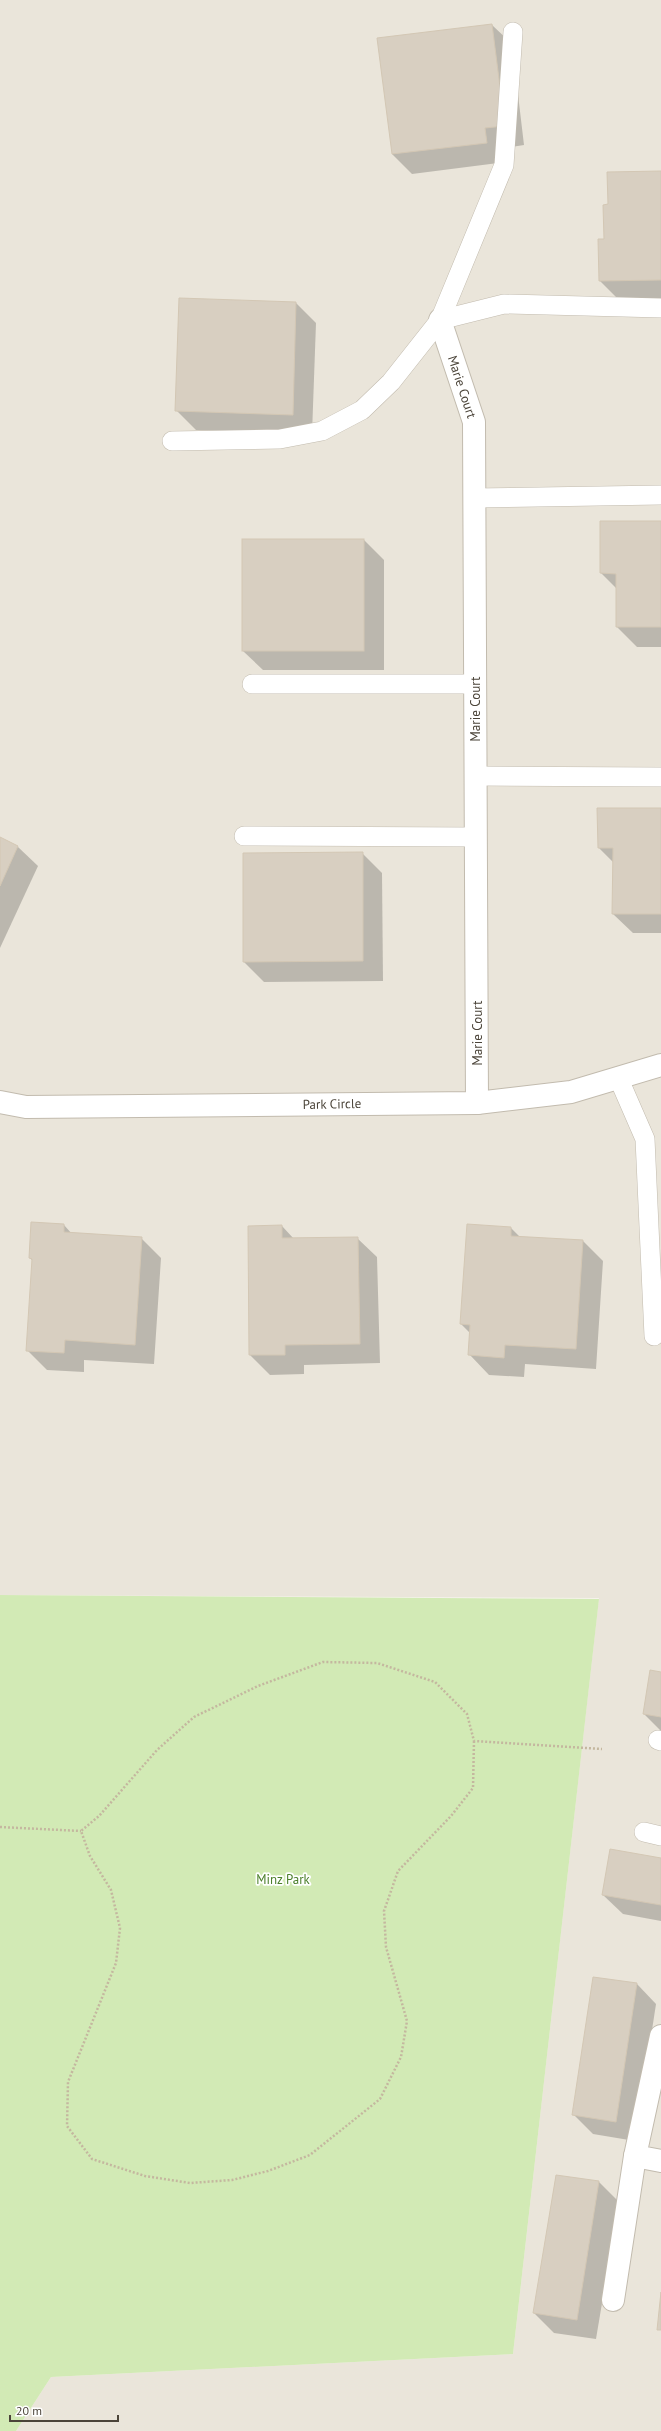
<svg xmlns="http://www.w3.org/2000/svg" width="661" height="2431" viewBox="0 0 661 2431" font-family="'PT Sans',sans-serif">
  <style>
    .residential { fill: #eae5da }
    .green { fill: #d2eab5 }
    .shadow { fill: #0003 }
    .building { fill: #d8cfc1; stroke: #d3c7b4 }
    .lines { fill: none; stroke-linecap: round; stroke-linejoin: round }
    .service-casing { stroke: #c2bbae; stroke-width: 20 }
    .minor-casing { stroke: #c2bbae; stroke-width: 24 }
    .path { stroke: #c4b79f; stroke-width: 2.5; stroke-dasharray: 2 2; stroke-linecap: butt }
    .service { stroke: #fff; stroke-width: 19 }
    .minor { stroke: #fff; stroke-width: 22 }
    .labels { text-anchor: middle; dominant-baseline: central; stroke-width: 3.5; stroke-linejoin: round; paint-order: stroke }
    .street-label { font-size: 13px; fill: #4b4439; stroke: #fff }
    .park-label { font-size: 13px; fill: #4a7f2a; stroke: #fff }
  </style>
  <rect width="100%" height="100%" fill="#f6f3ec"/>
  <!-- residential -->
  <polygon class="residential" points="0,0 661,0 661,2431 16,2431 51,2377 513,2354 599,1598 0,1595"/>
  <!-- green -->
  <polygon class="green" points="0,1595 599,1599 513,2354 51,2377 16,2431 0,2431"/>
  <!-- shadow -->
  <g class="shadow">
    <polygon points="492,25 512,44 524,145 504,148 506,162 412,174 392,154"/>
    <polygon points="661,172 661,300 620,301 600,281 609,205"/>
    <polygon points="296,303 316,323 312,434 196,430 176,410"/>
    <polygon points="601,522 661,522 661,647 637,647 617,627 617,589 601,573"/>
    <polygon points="364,540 384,560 384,670 263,670 243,651"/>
    <polygon points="661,809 661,933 633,933 613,914 614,863 599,848"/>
    <polygon points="0,838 18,847 38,866 0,948"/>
    <polygon points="362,853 382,873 383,981 264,982 244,962"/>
    <polygon points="64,1225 72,1234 141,1238 161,1258 154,1364 84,1360 84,1372 47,1370 27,1350 33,1261 30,1258"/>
    <polygon points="282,1226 294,1239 357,1238 377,1257 380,1363 304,1365 304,1374 270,1375 250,1355"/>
    <polygon points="511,1228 520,1237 583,1241 603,1261 596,1369 525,1364 524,1377 489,1375 470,1355 471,1334 461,1324"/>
    <polygon points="661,1673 661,1731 644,1714"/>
    <polygon points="661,1859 661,1921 623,1914 603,1895"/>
    <polygon points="637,1984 656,2004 635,2141 593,2134 573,2114"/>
    <polygon points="556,2176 599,2182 619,2202 596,2339 554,2333 534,2313"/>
  </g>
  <!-- building -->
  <g class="building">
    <polygon points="492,24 505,126 485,128 487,143 392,154 377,38"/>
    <polygon points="661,171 661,280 599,281 598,239 604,239 603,205 608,204 607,172"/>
    <polygon points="179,298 296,302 293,415 175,411"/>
    <polygon points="600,521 661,521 661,627 616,627 616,574 600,573"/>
    <rect x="242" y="539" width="122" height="112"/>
    <polygon points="597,808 661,808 661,914 612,914 613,848 598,848"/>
    <polygon points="0,837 18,846 0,886"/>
    <polygon points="363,852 363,961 243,962 243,853"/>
    <polygon points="31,1222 64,1224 64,1232 142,1237 135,1345 65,1340 64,1353 26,1351 32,1259 29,1258"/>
    <polygon points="467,1224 511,1227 511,1236 583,1240 576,1349 505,1345 504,1358 468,1355 470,1325 460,1324"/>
    <polygon points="282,1225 282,1238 358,1237 360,1344 285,1345 285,1355 249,1355 248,1226"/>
    <polygon points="650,1670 661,1672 661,1717 643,1714"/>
    <polygon points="610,1849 661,1858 661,1905 602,1895"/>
    <polygon points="593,1977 637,1983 616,2122 572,2115"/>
    <polygon points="556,2175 599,2181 577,2320 533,2313"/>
    <polygon points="661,2292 661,2330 657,2330"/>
  </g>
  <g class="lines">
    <defs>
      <g id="service">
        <polyline points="440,320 504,304 661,308"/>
        <polyline points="172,441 280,439 322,431 362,410 391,382 440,320 504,165 513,32"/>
        <polyline points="474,498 661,495"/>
        <polyline points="252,684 475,684"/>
        <polyline points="476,776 661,777"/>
        <polyline points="244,836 476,837"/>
        <polyline points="618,1077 645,1139 654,1336"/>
        <polyline points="658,1740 661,1741"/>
        <polyline points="644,1832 661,1836"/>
      </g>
      <g id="minor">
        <polyline points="440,320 474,422 477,1103"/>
        <polyline points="0,1102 26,1107 477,1103 571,1092 661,1065"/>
        <polyline points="661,2036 635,2156 661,2161"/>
        <polyline points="613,2300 635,2156"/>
      </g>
    </defs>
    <!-- service casing -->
    <use href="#service" class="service-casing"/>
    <!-- minor casing -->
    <use href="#minor" class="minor-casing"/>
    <!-- path -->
    <g class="path">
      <polyline points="474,1741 473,1788 451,1816 398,1871 384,1911 386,1947 407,2021 401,2057 380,2099 310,2155 268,2171 232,2180 190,2183 145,2176 92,2159 67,2126 68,2082 116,1963 120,1928 111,1890 90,1856 81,1831 99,1816 157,1750 194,1717 258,1686 323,1662 377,1663 435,1682 467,1714 474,1741 602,1749"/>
      <polyline points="0,1827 81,1831"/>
    </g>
    <!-- service -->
    <use href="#service" class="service"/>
    <!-- minor -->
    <use href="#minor" class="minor"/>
  </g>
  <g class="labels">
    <!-- street labels -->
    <g class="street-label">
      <text transform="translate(462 387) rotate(72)">Marie Court</text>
      <text transform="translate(475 709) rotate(-90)">Marie Court</text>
      <text transform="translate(477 1033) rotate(-90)">Marie Court</text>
      <text transform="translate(332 1104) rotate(-1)">Park Circle</text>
    </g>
    <!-- park labels -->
    <g class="park-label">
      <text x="283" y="1879">Minz Park</text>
    </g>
  </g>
  <!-- scale -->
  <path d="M10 2415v6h108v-6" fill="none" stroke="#4b4439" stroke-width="2"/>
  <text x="16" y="2415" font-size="12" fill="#4b4439" stroke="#ffffff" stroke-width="3" paint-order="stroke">20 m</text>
</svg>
